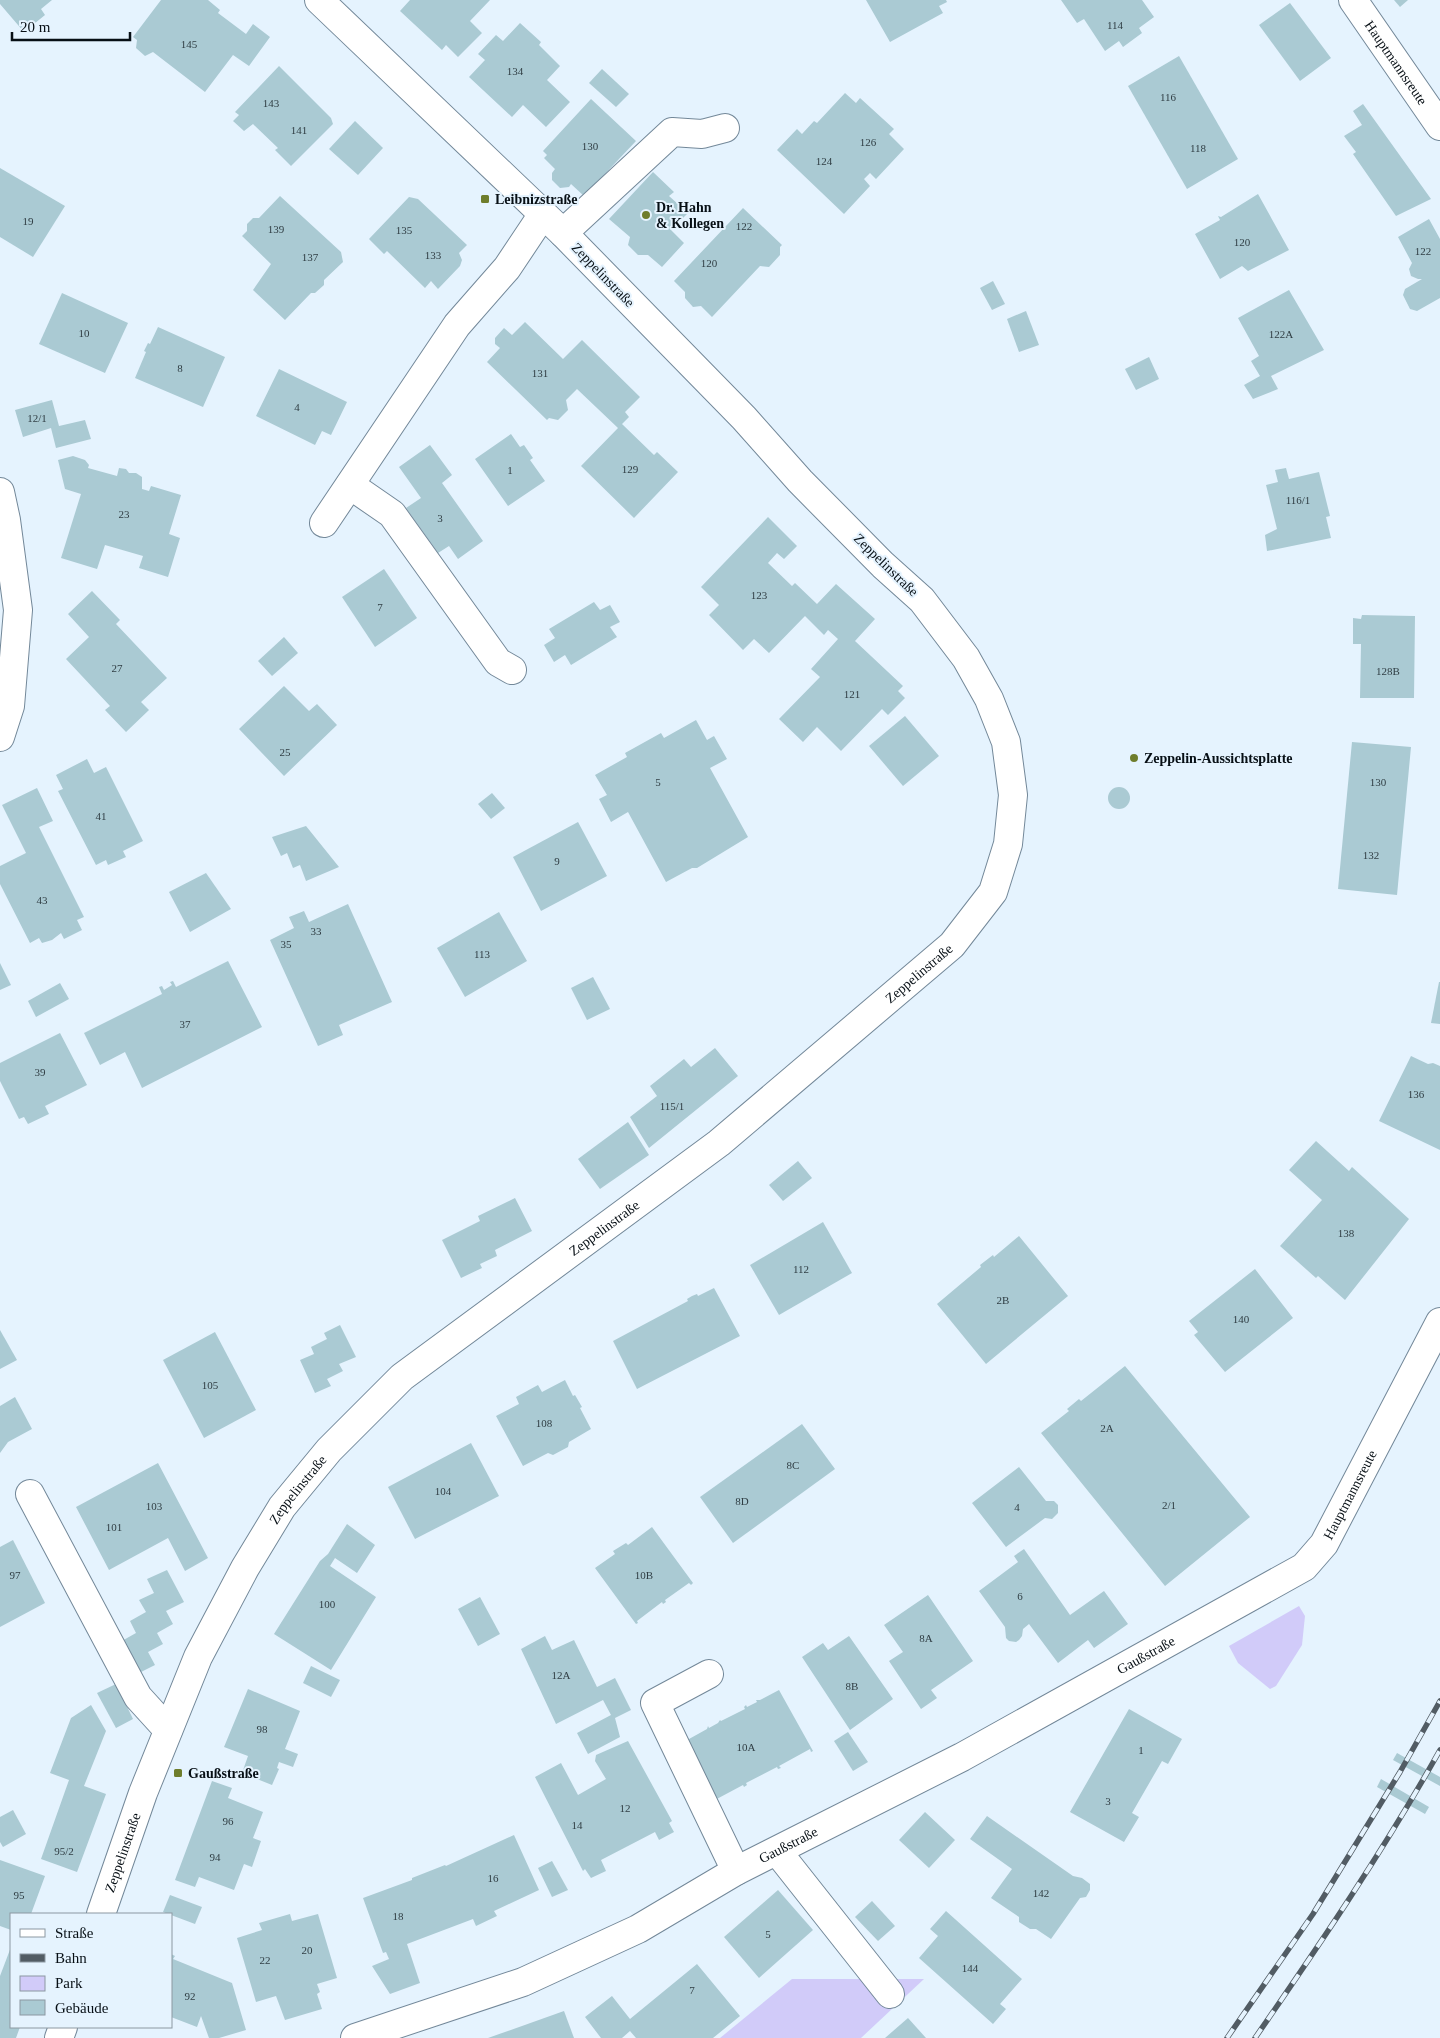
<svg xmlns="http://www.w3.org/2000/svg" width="1440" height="2038" viewBox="0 0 1440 2038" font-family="Georgia,serif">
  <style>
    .green { fill: #d1cbf9 }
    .building { fill: #aacad3 }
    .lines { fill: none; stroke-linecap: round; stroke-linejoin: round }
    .minor-casing { stroke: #738899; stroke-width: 30 }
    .minor { stroke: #fff; stroke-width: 28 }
    .rail-casing { stroke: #525c64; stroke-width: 5.5 }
    .rail { stroke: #e5f3fe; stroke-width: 4; stroke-dasharray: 11; stroke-linecap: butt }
    .poi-dot { fill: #6e7d2c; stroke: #e5f3fe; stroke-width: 2 }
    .labels { text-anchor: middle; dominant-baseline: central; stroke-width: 4; stroke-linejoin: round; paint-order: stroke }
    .number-label { font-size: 11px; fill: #303e44 }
    .street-label { font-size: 14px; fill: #070f15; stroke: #e5f3fe }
    .poi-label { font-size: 14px; font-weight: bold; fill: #070f15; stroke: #e5f3fe; text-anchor: start }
  </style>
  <rect width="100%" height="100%" fill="#e5f3fe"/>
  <!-- green -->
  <g class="green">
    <polygon points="1299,1606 1305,1616 1302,1645 1276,1686 1270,1689 1238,1663 1229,1646"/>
    <polygon points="792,1979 924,1979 861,2038 720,2038"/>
  </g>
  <!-- building -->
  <g class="building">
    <polygon points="0,0 52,0 41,9 45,15 24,32 0,4"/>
    <polygon points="161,0 208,0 220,10 218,13 246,34 253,24 270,37 249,66 233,55 205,92 153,52 145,56 136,48 137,40 133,37"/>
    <polygon points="410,0 490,0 470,21 482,33 458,57 446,45 442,50 400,11"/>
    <polygon points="866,0 946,0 947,2 939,6 943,13 890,42"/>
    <polygon points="1061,0 1142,0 1154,17 1139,28 1142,33 1123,47 1119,41 1105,51 1084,19 1077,23"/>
    <polygon points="1394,0 1408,0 1400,7"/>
    <polygon points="1290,3 1331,58 1300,81 1259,25"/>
    <polygon points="520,23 541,42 539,45 560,66 547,80 570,102 546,127 523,105 512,117 469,77 485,60 478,54 496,35 503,41"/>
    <polygon points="1179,56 1238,159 1187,189 1128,86"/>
    <polygon points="279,66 331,118 333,124 291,166 275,150 278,148 253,124 244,131 233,121 239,115 235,112"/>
    <polygon points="602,69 629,94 616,107 589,83"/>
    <polygon points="845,93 856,103 860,98 894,129 889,134 904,149 876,179 870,173 864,179 870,186 844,214 777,150 797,129 802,134 814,121 817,123"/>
    <polygon points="591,99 636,141 584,196 571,184 569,187 560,188 552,180 552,173 555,169 544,158 547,155 543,151"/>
    <polygon points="1363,104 1431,199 1396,216 1353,154 1356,152 1344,136 1362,125 1353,111"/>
    <polygon points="355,121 383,148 358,175 329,149"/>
    <polygon points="0,168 65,206 33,257 0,237"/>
    <polygon points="653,172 674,192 669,196 688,213 671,230 684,243 662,267 648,255 638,255 628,245 630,237 609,219"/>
    <polygon points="1258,194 1289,250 1248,271 1242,266 1220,279 1195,234 1220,220 1218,216 1221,217"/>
    <polygon points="280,196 341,252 343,262 324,280 324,285 315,293 311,293 285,320 253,290 271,264 242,236 247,231 247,224 253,218 259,218"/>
    <polygon points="409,197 418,199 467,245 459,253 462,260 460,266 438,289 431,281 425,288 387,251 384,254 369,239"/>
    <polygon points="743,208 782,245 780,247 780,255 769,267 760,266 712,317 701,306 693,307 685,298 685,292 674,281"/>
    <polygon points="1429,219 1440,239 1440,298 1417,311 1410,309 1403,295 1405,289 1422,279 1418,279 1411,276 1409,269 1412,263 1398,237"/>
    <polygon points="993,281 1005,304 992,310 980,288"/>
    <polygon points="1289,290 1324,350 1271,376 1278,389 1253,399 1244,385 1260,376 1251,361 1259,356 1238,318"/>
    <polygon points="62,293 128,323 105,373 39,344"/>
    <polygon points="1026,311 1039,345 1019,352 1007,319"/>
    <polygon points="525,322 563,359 582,340 640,397 625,412 629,417 622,424 654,455 657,452 678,472 634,518 581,466 618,428 577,389 566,400 568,410 558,420 549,418 547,420 487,362 500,348 495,344 495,338 504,328 512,335"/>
    <polygon points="158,327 225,357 203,407 135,378 146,352 144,351 148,343 150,344"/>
    <polygon points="1149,357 1159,379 1136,390 1125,369"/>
    <polygon points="279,369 347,402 331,435 322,431 315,445 256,416"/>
    <polygon points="52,400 59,426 85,420 91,439 56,448 51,428 23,437 15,410"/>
    <polygon points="511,434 520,447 524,445 533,458 530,460 545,481 508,506 475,459"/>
    <polygon points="430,445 452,475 442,483 483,541 458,559 449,546 438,553 406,508 421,498 399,467"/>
    <polygon points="73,456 85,460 89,465 88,468 117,476 119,468 126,469 129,473 136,473 142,477 142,489 149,491 151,486 181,495 169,534 180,538 168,577 139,568 143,556 105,545 97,569 61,558 81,494 65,489 58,460"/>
    <polygon points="1286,468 1289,479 1319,472 1330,516 1326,517 1331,538 1267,551 1265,535 1277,529 1266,485 1278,482 1275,470"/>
    <polygon points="768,517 797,546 784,559 777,553 768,563 792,586 795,583 817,604 836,584 875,619 855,641 903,686 898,691 905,698 888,715 882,709 841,751 817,727 803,742 779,719 820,677 811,669 838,639 828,630 824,635 805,616 769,653 754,639 743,650 709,615 719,605 701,587"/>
    <polygon points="384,569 417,618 375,647 342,597"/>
    <polygon points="92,591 120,620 116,624 167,678 141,702 149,710 126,732 105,710 110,706 66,659 89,637 68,614"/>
    <polygon points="594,602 600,610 610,605 620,622 610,627 617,637 571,665 565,655 554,662 544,645 555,638 549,629"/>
    <polygon points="1362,615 1415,616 1414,698 1360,698 1361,644 1353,644 1353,618 1361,619"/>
    <polygon points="284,637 298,653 272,676 258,661"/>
    <polygon points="284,686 309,711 317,704 337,725 284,776 239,729"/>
    <polygon points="905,716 939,756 903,786 869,746"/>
    <polygon points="696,720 707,740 714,736 727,759 710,768 748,837 697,868 692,868 666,882 628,812 611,822 599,799 607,795 595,775 627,757 625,753 661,733 664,738"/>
    <polygon points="1352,742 1411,747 1397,895 1338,889"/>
    <polygon points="87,759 94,773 106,767 143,841 123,851 126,857 108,865 106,860 96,865 58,791 63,789 56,775"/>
    <circle cx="1119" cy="798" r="11"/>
    <polygon points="37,788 53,821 39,827 84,917 77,920 82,930 64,939 61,933 52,940 42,943 39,938 30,943 0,884 0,866 26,853 2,805"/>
    <polygon points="492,793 505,808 491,819 478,804"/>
    <polygon points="578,822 607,876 541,911 513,857"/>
    <polygon points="306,826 339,867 306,881 300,865 293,868 287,853 281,856 272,837"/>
    <polygon points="206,873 231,909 190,932 169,892"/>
    <polygon points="348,904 392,1002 339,1025 343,1035 318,1046 270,940 294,928 289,917 304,911 309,922"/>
    <polygon points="499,912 527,961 465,997 437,948"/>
    <polygon points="228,961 262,1027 142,1088 125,1052 100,1065 84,1033 162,994 159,987 162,986 164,990 172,985 170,982 173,981 176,987"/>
    <polygon points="0,963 11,985 0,990"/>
    <polygon points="593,977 610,1009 587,1020 571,988"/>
    <polygon points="1439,982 1440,982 1440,1024 1431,1023"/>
    <polygon points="60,983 69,999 36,1017 28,1001"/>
    <polygon points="60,1033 87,1085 45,1106 49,1114 28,1124 24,1117 19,1119 0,1081 0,1063"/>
    <polygon points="715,1048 738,1076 649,1148 630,1117 657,1096 650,1086 684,1059 691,1067"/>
    <polygon points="1411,1056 1428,1064 1433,1063 1440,1066 1440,1150 1379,1121"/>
    <polygon points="628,1122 649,1155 600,1189 578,1159"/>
    <polygon points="1316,1141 1349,1171 1352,1167 1409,1219 1345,1300 1318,1276 1316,1278 1280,1246 1322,1200 1289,1170"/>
    <polygon points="798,1161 812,1178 783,1201 769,1185"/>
    <polygon points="515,1198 532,1231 495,1250 497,1256 480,1264 482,1268 461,1278 442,1240 480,1221 478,1216"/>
    <polygon points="823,1222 852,1273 779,1315 750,1265"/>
    <polygon points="1019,1236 1068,1296 986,1364 937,1304 981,1267 980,1265 993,1255 994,1257"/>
    <polygon points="1255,1269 1293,1318 1225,1372 1194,1335 1198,1332 1189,1321"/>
    <polygon points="714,1288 740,1336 637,1389 613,1341 688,1301 687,1299 692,1296 697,1294 698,1296"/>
    <polygon points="340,1325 356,1357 339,1364 343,1371 327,1379 331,1386 315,1393 300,1360 314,1354 311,1347 327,1339 324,1333"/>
    <polygon points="0,1330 17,1360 0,1369"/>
    <polygon points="215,1332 256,1410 204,1438 163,1360"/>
    <polygon points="1125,1366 1250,1517 1165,1586 1041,1433 1069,1411 1067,1409 1079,1399 1081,1401"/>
    <polygon points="565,1380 573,1396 575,1395 582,1407 580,1408 591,1429 569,1442 568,1447 553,1455 548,1453 523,1466 496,1416 519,1404 516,1397 538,1385 542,1392"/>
    <polygon points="15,1397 32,1429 8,1442 0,1453 0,1406"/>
    <polygon points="802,1424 835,1469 733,1543 700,1497"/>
    <polygon points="471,1443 499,1496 415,1539 388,1487"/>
    <polygon points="158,1463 208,1558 185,1571 168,1538 109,1570 76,1507"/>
    <polygon points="1019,1467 1046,1501 1054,1501 1058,1505 1058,1513 1052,1519 1045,1518 1006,1547 972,1503"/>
    <polygon points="347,1524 375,1545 357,1573 335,1558 330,1566 376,1597 331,1670 274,1634 320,1561 328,1554"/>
    <polygon points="652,1527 693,1583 691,1585 689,1583 665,1600 666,1602 663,1604 662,1602 637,1621 638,1623 636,1624 595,1568 615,1554 613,1551 626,1543 628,1545"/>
    <polygon points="13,1540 45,1603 0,1627 0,1547"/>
    <polygon points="1024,1549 1070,1615 1104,1591 1128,1624 1094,1648 1088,1640 1058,1663 1029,1624 1023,1629 1022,1636 1019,1640 1016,1642 1009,1641 1006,1638 1005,1627 979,1591 1018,1562 1014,1556"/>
    <polygon points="167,1570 184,1602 166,1611 173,1624 157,1633 163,1644 148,1652 155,1665 137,1674 120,1642 136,1633 130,1621 146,1612 139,1600 154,1593 147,1579"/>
    <polygon points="928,1595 973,1661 931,1690 937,1698 921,1709 889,1661 903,1652 884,1625"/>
    <polygon points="480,1597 500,1634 478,1646 458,1609"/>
    <polygon points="545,1636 552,1650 574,1640 597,1687 615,1678 631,1710 615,1718 620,1737 588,1754 577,1733 611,1715 603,1700 556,1724 521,1649"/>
    <polygon points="849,1636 893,1699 850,1730 802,1657 823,1643 828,1650"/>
    <polygon points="311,1666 340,1680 331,1697 303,1683"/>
    <polygon points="116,1684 133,1719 116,1728 97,1693"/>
    <polygon points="248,1689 300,1711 285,1749 298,1754 293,1767 279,1762 277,1768 279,1769 272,1785 242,1773 248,1756 224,1747"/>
    <polygon points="779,1690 813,1751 811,1752 810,1749 779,1766 781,1768 778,1769 777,1767 746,1783 747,1785 744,1787 743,1785 713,1801 680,1744 707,1729 708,1726 709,1728 718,1723 720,1720 721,1721 745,1709 744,1707 746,1705 747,1707 757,1702 756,1700 760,1700"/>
    <polygon points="91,1705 106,1731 84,1786 106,1794 77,1872 41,1859 69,1780 50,1773 71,1718"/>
    <polygon points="1129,1709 1182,1739 1168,1764 1162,1761 1132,1813 1139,1817 1124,1842 1070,1812"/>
    <polygon points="848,1732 868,1762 853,1771 834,1741"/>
    <polygon points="628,1741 672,1821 669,1823 674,1832 659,1840 655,1832 601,1860 606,1871 591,1878 585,1869 583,1871 535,1777 561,1763 578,1795 606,1779 595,1761 596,1755"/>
    <polygon points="1397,1753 1440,1777 1440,1786 1393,1760"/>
    <polygon points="1381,1779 1429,1807 1425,1814 1377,1787"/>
    <polygon points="212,1781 232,1788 228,1798 263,1812 253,1838 261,1841 252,1867 244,1864 234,1890 199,1877 195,1887 175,1880"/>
    <polygon points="13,1810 26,1834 3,1847 0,1842 0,1817"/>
    <polygon points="925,1812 955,1840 929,1868 899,1840"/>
    <polygon points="987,1816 1073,1876 1082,1878 1090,1884 1090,1890 1086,1897 1080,1898 1051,1939 1036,1929 1030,1929 1019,1922 1019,1917 991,1898 1012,1869 970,1839"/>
    <polygon points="514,1835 539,1890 494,1911 497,1916 476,1926 473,1919 407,1944 420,1983 390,1994 372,1966 389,1959 386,1952 383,1953 363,1898 412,1880 412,1878 445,1865 446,1866"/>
    <polygon points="0,1860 45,1876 31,1914 11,1914 11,1930 0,1926"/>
    <polygon points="552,1861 568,1890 552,1897 538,1868"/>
    <polygon points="778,1890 813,1930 759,1978 724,1937"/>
    <polygon points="170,1895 202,1907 195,1924 163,1912"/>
    <polygon points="872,1901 895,1926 878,1941 855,1917"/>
    <polygon points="946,1911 1022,1979 1000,2004 1006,2009 993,2024 919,1958 938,1936 930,1929"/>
    <polygon points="290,1914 292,1921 318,1914 337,1978 317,1984 320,1992 317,1994 322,2009 285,2020 276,1996 256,2002 237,1938 262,1930 259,1923"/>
    <polygon points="11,1947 11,2027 20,2027 16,2038 0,2038 0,1976"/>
    <polygon points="171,1954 175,1956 173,1959 232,1983 246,2030 219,2038 209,2038 201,2016 197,2027 171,2017"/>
    <polygon points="697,1964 740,2016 713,2038 636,2038 630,2031 622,2038 601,2038 585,2017 612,1996 630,2019"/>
    <polygon points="564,2011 574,2038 488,2038"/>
    <polygon points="908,2018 926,2038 885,2038"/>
  </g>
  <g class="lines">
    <defs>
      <g id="minor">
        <path id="s1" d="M1353,0L1440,126"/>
        <polyline points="563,233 672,132 702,134 725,128"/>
        <polyline points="350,485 392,514 498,662 512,670"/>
        <polyline points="0,492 6,520 18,610 10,706 0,737"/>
        <polyline points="324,523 457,325 507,268 543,214"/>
        <polyline points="30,1494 138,1697 168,1730"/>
        <polyline points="709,1674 655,1703 736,1871"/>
        <polyline points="777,1851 890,1994"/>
        <path id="s2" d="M101,1914L143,1793L198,1657L245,1568L282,1507L329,1450L402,1377L719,1143L952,945L993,892L1008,844L1013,795L1006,742L989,699L966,658L922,600L883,565L800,481L744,418L563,233L319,0"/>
        <polyline points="59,2038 63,2027"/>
        <path id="s3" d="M355,2038L523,1982L638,1929L736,1871L962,1757L1304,1567L1324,1544L1440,1322"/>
      </g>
    </defs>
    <!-- minor casing -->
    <use href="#minor" class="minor-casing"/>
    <!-- minor -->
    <use href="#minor" class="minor"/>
    <defs>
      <g id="rail">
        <polyline points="1227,2038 1313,1914 1400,1772 1440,1701"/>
        <path d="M1255,2038C1320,1944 1384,1850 1440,1750"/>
      </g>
    </defs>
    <!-- rail casing -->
    <use href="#rail" class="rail-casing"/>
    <!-- rail -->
    <use href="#rail" class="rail"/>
  </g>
  <!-- markers -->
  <g class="poi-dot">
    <rect x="480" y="194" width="10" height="10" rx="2.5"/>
    <circle cx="646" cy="215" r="5"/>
    <circle cx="1134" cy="758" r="5"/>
    <rect x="173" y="1768" width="10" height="10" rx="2.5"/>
  </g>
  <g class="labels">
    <!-- number labels -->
    <g class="number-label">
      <text x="1115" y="25">114</text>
      <text x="189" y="44">145</text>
      <text x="515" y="71">134</text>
      <text x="1168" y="97">116</text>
      <text x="271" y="103">143</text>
      <text x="299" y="130">141</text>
      <text x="868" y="142">126</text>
      <text x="590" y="146">130</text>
      <text x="1198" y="148">118</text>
      <text x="824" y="161">124</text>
      <text x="28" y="221">19</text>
      <text x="744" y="226">122</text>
      <text x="276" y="229">139</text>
      <text x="404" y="230">135</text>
      <text x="1242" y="242">120</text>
      <text x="1423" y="251">122</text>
      <text x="433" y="255">133</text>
      <text x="310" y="257">137</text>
      <text x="709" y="263">120</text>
      <text x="84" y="333">10</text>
      <text x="1281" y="334">122A</text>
      <text x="180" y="368">8</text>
      <text x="540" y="373">131</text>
      <text x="297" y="407">4</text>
      <text x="37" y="418">12/1</text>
      <text x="630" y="469">129</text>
      <text x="510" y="470">1</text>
      <text x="1298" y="500">116/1</text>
      <text x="124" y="514">23</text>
      <text x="440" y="518">3</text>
      <text x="759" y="595">123</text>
      <text x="380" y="607">7</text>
      <text x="117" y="668">27</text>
      <text x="1388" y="671">128B</text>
      <text x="852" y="694">121</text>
      <text x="285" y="752">25</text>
      <text x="658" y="782">5</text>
      <text x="1378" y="782">130</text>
      <text x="101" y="816">41</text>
      <text x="1371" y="855">132</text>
      <text x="557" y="861">9</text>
      <text x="42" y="900">43</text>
      <text x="316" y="931">33</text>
      <text x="286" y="944">35</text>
      <text x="482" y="954">113</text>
      <text x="185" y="1024">37</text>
      <text x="40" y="1072">39</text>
      <text x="1416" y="1094">136</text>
      <text x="672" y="1106">115/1</text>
      <text x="1346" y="1233">138</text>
      <text x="801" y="1269">112</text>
      <text x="1003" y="1300">2B</text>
      <text x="1241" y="1319">140</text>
      <text x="210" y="1385">105</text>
      <text x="544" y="1423">108</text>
      <text x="1107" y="1428">2A</text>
      <text x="793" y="1465">8C</text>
      <text x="443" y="1491">104</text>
      <text x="742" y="1501">8D</text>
      <text x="1169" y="1505">2/1</text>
      <text x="154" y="1506">103</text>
      <text x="1017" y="1507">4</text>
      <text x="114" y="1527">101</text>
      <text x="15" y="1575">97</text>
      <text x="644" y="1575">10B</text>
      <text x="1020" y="1596">6</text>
      <text x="327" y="1604">100</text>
      <text x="926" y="1638">8A</text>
      <text x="561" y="1675">12A</text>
      <text x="852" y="1686">8B</text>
      <text x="262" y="1729">98</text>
      <text x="746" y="1747">10A</text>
      <text x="1141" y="1750">1</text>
      <text x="1108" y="1801">3</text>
      <text x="625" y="1808">12</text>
      <text x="228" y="1821">96</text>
      <text x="577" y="1825">14</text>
      <text x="64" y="1851">95/2</text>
      <text x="215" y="1857">94</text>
      <text x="493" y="1878">16</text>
      <text x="1041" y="1893">142</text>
      <text x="19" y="1895">95</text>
      <text x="398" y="1916">18</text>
      <text x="768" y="1934">5</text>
      <text x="307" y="1950">20</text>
      <text x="265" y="1960">22</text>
      <text x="970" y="1968">144</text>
      <text x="692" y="1990">7</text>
      <text x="190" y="1996">92</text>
    </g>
    <!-- street labels -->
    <g class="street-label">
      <text stroke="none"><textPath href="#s1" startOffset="76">Hauptmannsreute</textPath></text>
      <text transform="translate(603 275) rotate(46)">Zeppelinstraße</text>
      <text transform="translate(886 565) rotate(44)">Zeppelinstraße</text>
      <text stroke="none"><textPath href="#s2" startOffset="1280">Zeppelinstraße</textPath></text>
      <text stroke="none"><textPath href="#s2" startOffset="875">Zeppelinstraße</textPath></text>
      <text stroke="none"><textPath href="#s2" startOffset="470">Zeppelinstraße</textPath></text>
      <text stroke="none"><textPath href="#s3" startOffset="1148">Hauptmannsreute</textPath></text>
      <text stroke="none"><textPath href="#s3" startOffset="881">Gaußstraße</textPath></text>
      <text stroke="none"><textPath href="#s3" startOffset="476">Gaußstraße</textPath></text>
      <text stroke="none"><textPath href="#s2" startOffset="65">Zeppelinstraße</textPath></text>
    </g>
    <!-- poi labels -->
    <g class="poi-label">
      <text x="495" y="199">Leibnizstraße</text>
      <text x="656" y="207">Dr. Hahn<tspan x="656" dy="16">&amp; Kollegen</tspan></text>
      <text x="1144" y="758">Zeppelin-Aussichtsplatte</text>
      <text x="188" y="1773">Gaußstraße</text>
    </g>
  </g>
  <!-- legend -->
  <rect x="10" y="1913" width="162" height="115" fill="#e5f3fe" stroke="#8c98a1"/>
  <rect x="20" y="1929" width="25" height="8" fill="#ffffff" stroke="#8c98a1"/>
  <text x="55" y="1938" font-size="15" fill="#070f15">Straße</text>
  <rect x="20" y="1954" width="25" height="8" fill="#525c64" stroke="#8c98a1"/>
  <text x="55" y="1963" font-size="15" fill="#070f15">Bahn</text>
  <rect x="20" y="1976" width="25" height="15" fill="#d1cbf9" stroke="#8c98a1"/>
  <text x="55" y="1988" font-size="15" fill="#070f15">Park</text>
  <rect x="20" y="2000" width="25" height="15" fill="#aacad3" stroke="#8c98a1"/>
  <text x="55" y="2013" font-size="15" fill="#070f15">Gebäude</text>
  <!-- scale -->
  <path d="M12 32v8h118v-8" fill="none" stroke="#070f15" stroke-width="2.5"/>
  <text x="20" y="32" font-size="15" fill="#070f15" stroke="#e5f3fe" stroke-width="4" paint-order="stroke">20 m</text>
</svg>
